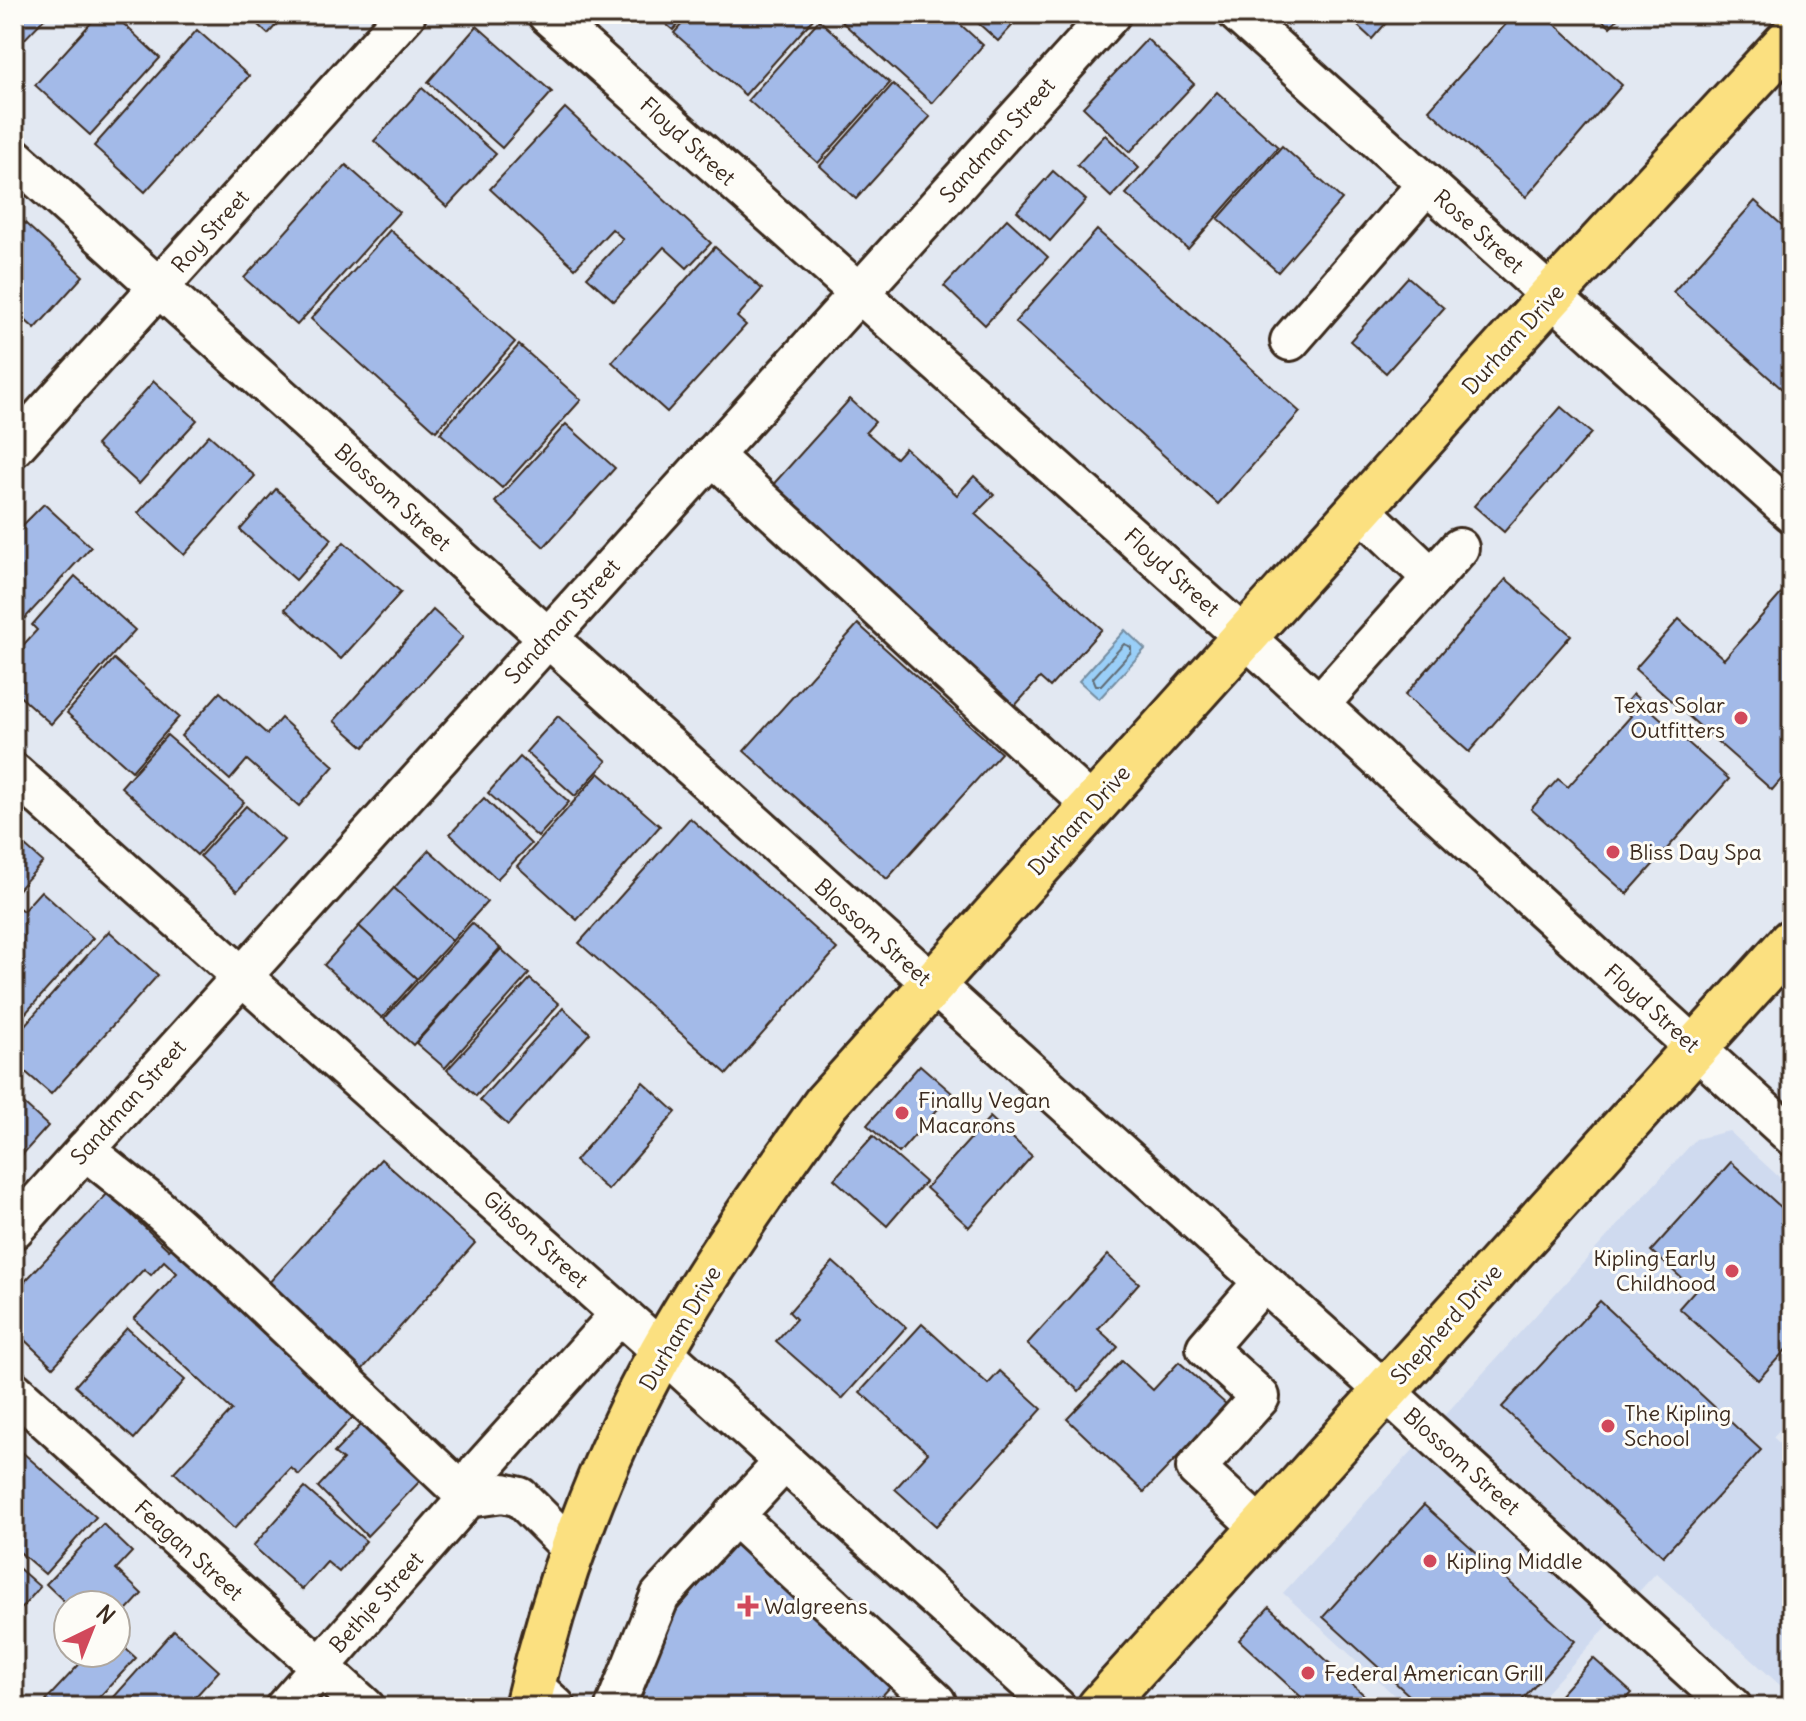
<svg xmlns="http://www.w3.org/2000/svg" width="1806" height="1721" viewBox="0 0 1806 1721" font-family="Delius,sans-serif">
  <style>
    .built { fill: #cfdaef }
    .water { fill: #9acff8; stroke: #748da1; stroke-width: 2 }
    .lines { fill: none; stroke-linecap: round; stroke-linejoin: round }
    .shore { stroke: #616c75; stroke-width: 2 }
    .building { fill: #a3bae8; stroke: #3b2a1e; stroke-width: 2 }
    .minor-casing { stroke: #3b2a1e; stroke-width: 44 }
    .major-casing { stroke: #3b2a1e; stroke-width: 50 }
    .minor { stroke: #fdfcf7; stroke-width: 38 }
    .major { stroke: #fbe080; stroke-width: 44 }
    .poi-dot { fill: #d1495b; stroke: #fdfcf7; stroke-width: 3 }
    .labels { text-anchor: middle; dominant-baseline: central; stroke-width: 6; stroke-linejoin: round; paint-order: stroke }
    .street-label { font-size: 22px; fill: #3b2a1e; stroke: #fdfcf7 }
    .poi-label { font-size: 22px; fill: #3b2a1e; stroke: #fdfcf7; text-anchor: start }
  </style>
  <rect width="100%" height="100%" fill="#e2e8f2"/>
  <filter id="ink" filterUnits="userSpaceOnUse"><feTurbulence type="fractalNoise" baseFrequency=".0125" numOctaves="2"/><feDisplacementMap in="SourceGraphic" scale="16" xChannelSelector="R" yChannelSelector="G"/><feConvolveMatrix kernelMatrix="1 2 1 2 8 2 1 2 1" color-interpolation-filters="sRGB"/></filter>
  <g filter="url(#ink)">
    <!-- built -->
    <polygon class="built" points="1729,1131 1792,1189 1792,1416 1773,1437 1792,1455 1792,1696 1656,1573 1533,1707 1407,1707 1283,1593 1696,1139"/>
    <!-- water -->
    <polygon class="water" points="1125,630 1145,649 1099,699 1079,681"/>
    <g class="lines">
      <!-- shore -->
      <polygon class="shore" points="1124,644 1131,647 1131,652 1101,685 1096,685 1093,678"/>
    </g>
    <!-- building -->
    <g class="building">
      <polygon points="14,14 49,14 18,46 14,43"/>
      <polygon points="99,14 113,14 160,58 90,135 35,85"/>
      <polygon points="246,14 286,14 268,34"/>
      <polygon points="654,14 687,14 673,30"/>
      <polygon points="691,14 812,14 815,17 745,95 674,33"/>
      <polygon points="849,14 949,14 983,45 932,103 842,22"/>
      <polygon points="968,14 1023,14 998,41"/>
      <polygon points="1345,14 1394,14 1372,39"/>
      <polygon points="1515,14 1544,14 1622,85 1526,197 1429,110"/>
      <polygon points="1595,14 1622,14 1610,27"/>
      <polygon points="819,20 890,83 818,163 748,100"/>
      <polygon points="477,26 552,92 502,148 428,82"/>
      <polygon points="197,30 249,76 145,192 94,146"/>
      <polygon points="1147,39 1194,84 1130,152 1083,107"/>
      <polygon points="893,84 930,117 856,199 820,166"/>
      <polygon points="422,88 496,154 447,207 374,141"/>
      <polygon points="1217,92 1278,147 1188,249 1126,194"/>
      <polygon points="565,108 711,243 687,268 664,247 614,301 587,277 623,239 612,229 575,268 490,189"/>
      <polygon points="1105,135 1139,168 1111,197 1077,165"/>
      <polygon points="1282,146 1342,199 1278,272 1218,219"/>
      <polygon points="346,165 399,212 297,325 244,278"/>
      <polygon points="1053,171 1086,200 1050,241 1017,211"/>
      <polygon points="1755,201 1792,234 1792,378 1782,389 1673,292"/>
      <polygon points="14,213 83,276 35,329 14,310"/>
      <polygon points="1007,219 1048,257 985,325 944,286"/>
      <polygon points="390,230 515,342 436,431 311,319"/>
      <polygon points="1097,230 1300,412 1218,504 1015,322"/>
      <polygon points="715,247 762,289 737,317 746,325 667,412 612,362"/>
      <polygon points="1408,277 1444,308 1386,373 1350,341"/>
      <polygon points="519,345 581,400 502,488 440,433"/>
      <polygon points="154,381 197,420 139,484 96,445"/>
      <polygon points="850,399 875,422 866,432 896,458 905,448 957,495 974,476 994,495 975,514 1102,629 1050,687 1040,678 1012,709 769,489"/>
      <polygon points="1561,407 1591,433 1504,532 1474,506"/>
      <polygon points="566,424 615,468 544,547 495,502"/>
      <polygon points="209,435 255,476 184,555 138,513"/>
      <polygon points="276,489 332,539 296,580 240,530"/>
      <polygon points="44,504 91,547 14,630 14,534"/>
      <polygon points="344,542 401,592 341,659 285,609"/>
      <polygon points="75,576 135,630 51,724 14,691 14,655 37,630 32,625"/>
      <polygon points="1506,579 1571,635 1469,752 1405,695"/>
      <polygon points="1781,594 1792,604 1792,767 1772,790 1635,669 1679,619 1724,659"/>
      <polygon points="433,610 463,637 364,747 334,721"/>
      <polygon points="858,624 1001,753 887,879 744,751"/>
      <polygon points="114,659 179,717 132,771 67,713"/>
      <polygon points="220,692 267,734 281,718 334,766 299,806 247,760 230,780 181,736"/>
      <polygon points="1633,694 1729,779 1627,894 1531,809 1558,779 1568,787 1631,716 1621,708"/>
      <polygon points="558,716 607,761 575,796 526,752"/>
      <polygon points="167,735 244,802 197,855 121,787"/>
      <polygon points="520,757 569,802 538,837 488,793"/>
      <polygon points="599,773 660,826 577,920 517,866"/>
      <polygon points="484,798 531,844 497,879 450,834"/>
      <polygon points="246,806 284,840 237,891 200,856"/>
      <polygon points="690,818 837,949 727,1074 579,943"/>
      <polygon points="14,836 43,862 14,894"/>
      <polygon points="429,850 487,902 452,941 394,888"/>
      <polygon points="394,888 452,941 417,979 359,926"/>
      <polygon points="41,891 93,938 15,1025 14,904 23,911"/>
      <polygon points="472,923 500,948 413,1045 384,1019"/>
      <polygon points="359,926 417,979 382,1018 324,965"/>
      <polygon points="109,931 158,975 51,1094 14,1062 14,1037"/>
      <polygon points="501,949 529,974 445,1068 416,1043"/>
      <polygon points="530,979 559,1004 476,1096 447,1070"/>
      <polygon points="563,1008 590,1033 508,1125 480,1100"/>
      <polygon points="920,1065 952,1093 899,1153 867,1125"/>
      <polygon points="643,1082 676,1112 608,1190 575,1161"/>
      <polygon points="14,1095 48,1126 14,1164"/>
      <polygon points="990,1117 1032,1156 969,1227 926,1188"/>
      <polygon points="873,1136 925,1182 887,1226 834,1179"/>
      <polygon points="381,1159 475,1243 361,1371 266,1286"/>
      <polygon points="1731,1162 1792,1217 1792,1343 1758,1380 1679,1308 1695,1290 1651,1251"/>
      <polygon points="108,1193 169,1250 173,1246 354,1416 299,1475 291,1468 234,1529 174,1472 232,1410 134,1319 177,1273 164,1261 151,1275 144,1269 53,1367 14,1330 14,1293"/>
      <polygon points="1108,1255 1139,1283 1098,1329 1118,1347 1079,1391 1027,1344"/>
      <polygon points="833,1262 906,1327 842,1399 776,1341 796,1319 789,1312"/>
      <polygon points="1600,1301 1761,1450 1663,1556 1502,1407"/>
      <polygon points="922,1324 988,1384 1000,1371 1042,1409 936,1526 895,1489 928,1453 860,1392"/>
      <polygon points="127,1328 185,1380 134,1439 75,1386"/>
      <polygon points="1122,1361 1153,1390 1179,1362 1227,1405 1144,1492 1067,1419"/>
      <polygon points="364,1422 422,1479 367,1536 318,1487 343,1460 334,1453"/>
      <polygon points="14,1445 96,1517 45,1574 14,1547"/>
      <polygon points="305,1488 366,1541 339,1572 327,1562 302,1590 253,1546"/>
      <polygon points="1424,1505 1575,1641 1516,1707 1422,1707 1323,1617"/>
      <polygon points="103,1524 132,1552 116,1569 142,1594 116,1622 116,1605 68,1605 46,1584"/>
      <polygon points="735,1543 753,1559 762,1548 799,1582 789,1593 891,1686 872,1707 637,1707 669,1619"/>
      <polygon points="14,1564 40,1587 14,1617"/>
      <polygon points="1269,1607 1377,1707 1312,1707 1239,1640"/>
      <polygon points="174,1630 219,1671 186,1707 105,1707"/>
      <polygon points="116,1640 136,1658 90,1707 54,1707 46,1700 88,1655 85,1653 116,1653"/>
      <polygon points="1593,1658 1632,1693 1619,1707 1549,1707"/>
    </g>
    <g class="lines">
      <defs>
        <g id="minor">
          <polyline points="547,14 1269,659 1792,1136"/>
          <polyline points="1238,14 1792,513"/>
          <polyline points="14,157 1385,1391 1732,1707"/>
          <polyline points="1290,341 1427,184"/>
          <polyline points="14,447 406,14"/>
          <polyline points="712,455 1092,805"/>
          <polyline points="1360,509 1432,578"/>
          <polyline points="1319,705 1459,548"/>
          <polyline points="14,773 662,1351 1056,1707"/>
          <polyline points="85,1150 155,1206 229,1272 468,1498"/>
          <polyline points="14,1229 1111,14"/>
          <polyline points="14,1391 365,1707"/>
          <polyline points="468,1498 503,1493 520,1497 572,1549"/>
          <polyline points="734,1515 936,1702 931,1707"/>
          <polyline points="1262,1529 1196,1468 1260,1397 1206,1348 1263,1282"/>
          <polyline points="532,1685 556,1707"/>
          <polyline points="285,1707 468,1498 478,1472 620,1314"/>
          <polyline points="615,1707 660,1596 784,1462"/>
        </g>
        <g id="major">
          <path d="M527,1707C555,1585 601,1460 662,1351C711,1264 769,1183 826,1103L1551,296L1792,37"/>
          <polyline points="1100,1707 1792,941"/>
        </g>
      </defs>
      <!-- minor casing -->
      <use href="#minor" class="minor-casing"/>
      <!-- major casing -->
      <use href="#major" class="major-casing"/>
      <!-- minor -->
      <use href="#minor" class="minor"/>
      <!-- major -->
      <use href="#major" class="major"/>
    </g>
  </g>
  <!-- markers -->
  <g class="poi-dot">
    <circle cx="1741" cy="718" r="8"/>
    <circle cx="1613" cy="852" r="8"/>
    <circle cx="902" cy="1113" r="8"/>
    <circle cx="1732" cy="1271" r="8"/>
    <circle cx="1608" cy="1426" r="8"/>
    <circle cx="1430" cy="1561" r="8"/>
    <path d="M744 1594h8v8h8v8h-8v8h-8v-8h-8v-8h8z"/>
    <circle cx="1308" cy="1673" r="8"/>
  </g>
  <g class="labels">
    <!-- street labels -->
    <g class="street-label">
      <text transform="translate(997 140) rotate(-48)">Sandman Street</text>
      <text transform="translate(688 141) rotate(42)">Floyd Street</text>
      <text transform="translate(210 231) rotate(-48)">Roy Street</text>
      <text transform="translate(1479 231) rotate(42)">Rose Street</text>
      <text transform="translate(1513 339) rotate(-48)">Durham Drive</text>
      <text transform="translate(393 497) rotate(42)">Blossom Street</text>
      <text transform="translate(1172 572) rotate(42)">Floyd Street</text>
      <text transform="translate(562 621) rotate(-48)">Sandman Street</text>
      <text transform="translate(1079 820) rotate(-48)">Durham Drive</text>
      <text transform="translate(873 932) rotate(42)">Blossom Street</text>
      <text transform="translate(1652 1008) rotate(42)">Floyd Street</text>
      <text transform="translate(128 1102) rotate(-48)">Sandman Street</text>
      <text transform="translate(536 1239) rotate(42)">Gibson Street</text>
      <text transform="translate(1446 1324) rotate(-48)">Shepherd Drive</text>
      <text transform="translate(680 1328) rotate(-60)">Durham Drive</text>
      <text transform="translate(1462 1461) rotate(42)">Blossom Street</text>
      <text transform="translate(189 1550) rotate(42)">Feagan Street</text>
      <text transform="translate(376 1602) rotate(-48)">Bethje Street</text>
    </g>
    <!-- poi labels -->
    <g class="poi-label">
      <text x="1725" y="705" text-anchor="end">Texas Solar<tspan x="1725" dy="25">Outfitters</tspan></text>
      <text x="1629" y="852">Bliss Day Spa</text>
      <text x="918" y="1100">Finally Vegan<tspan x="918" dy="25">Macarons</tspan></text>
      <text x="1716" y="1258" text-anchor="end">Kipling Early<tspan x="1716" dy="25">Childhood</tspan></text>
      <text x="1624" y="1413">The Kipling<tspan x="1624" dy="25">School</tspan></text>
      <text x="1446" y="1561">Kipling Middle</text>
      <text x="764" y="1606">Walgreens</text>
      <text x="1324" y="1673">Federal American Grill</text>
    </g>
  </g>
  <!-- margin -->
  <rect width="1806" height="1721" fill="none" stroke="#fdfcf7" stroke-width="48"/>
  <rect x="24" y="24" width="1758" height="1673" fill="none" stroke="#3b2a1e" stroke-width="3" filter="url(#ink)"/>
  <!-- north arrow -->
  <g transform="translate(92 1629) rotate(43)"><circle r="38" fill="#fdfcf7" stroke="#afa8a0" stroke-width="2"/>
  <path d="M0-6L14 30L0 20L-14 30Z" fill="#d1495b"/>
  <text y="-12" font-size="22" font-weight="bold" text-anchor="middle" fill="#3b2a1e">N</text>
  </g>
</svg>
